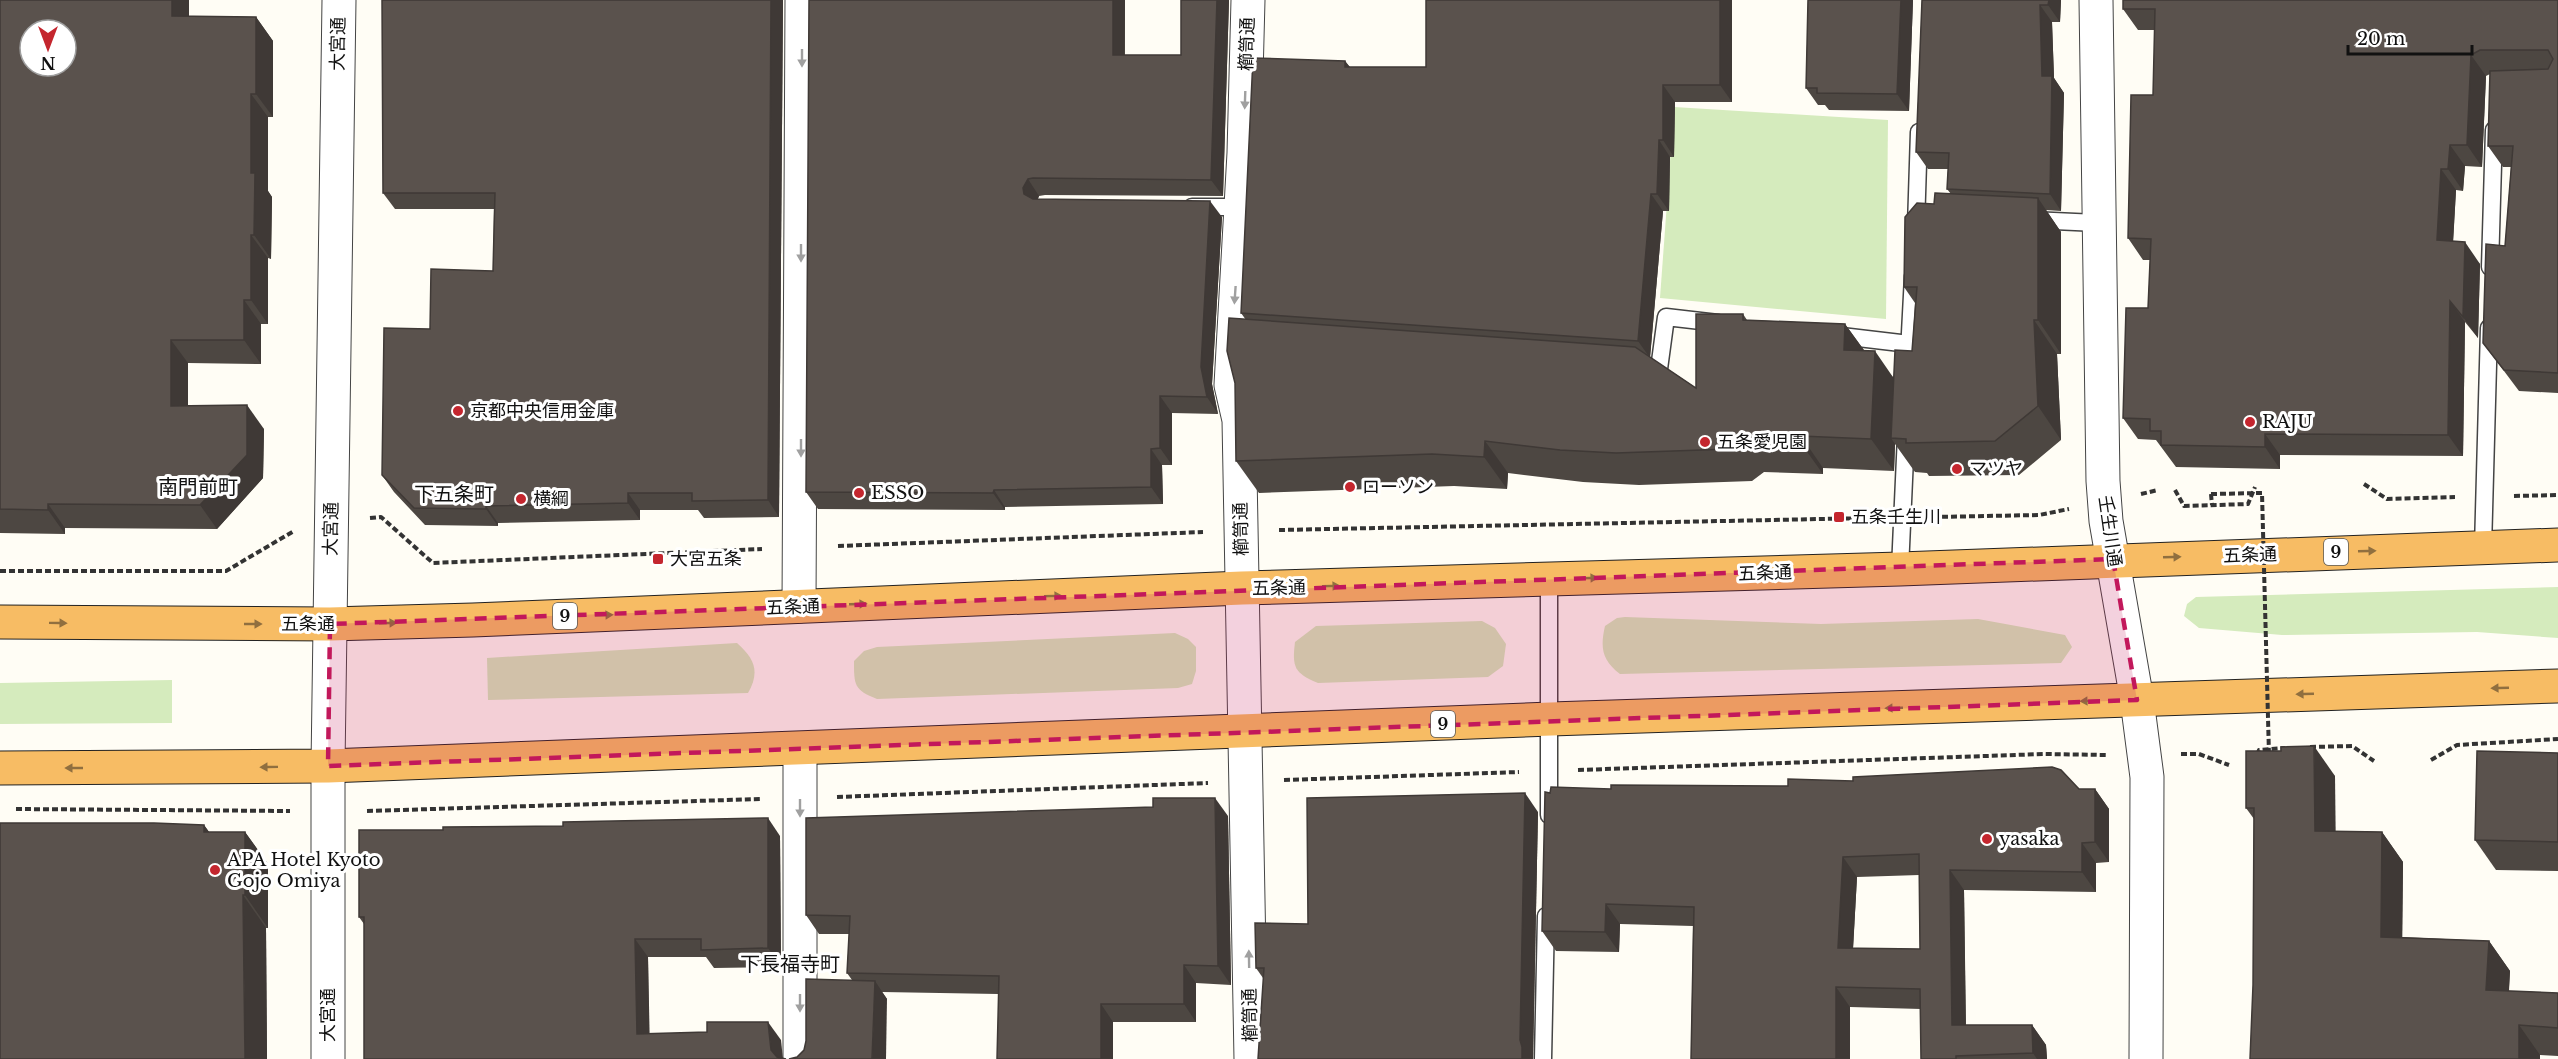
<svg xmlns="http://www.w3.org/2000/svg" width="2558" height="1059" viewBox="0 0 2558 1059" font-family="'Libre Baskerville','Noto Sans JP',serif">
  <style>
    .green { fill: #d5ebbd }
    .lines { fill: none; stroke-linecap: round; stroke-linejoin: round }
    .service-casing { stroke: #444; stroke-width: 19 }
    .minor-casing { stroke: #444; stroke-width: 35 }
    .tertiary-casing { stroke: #444; stroke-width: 35 }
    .trunk-casing { stroke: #222; stroke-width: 35 }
    .path { stroke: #333; stroke-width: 4; stroke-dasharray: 6 3; stroke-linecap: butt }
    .service { stroke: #fff; stroke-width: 16 }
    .minor { stroke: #fff; stroke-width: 33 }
    .tertiary { stroke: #fff; stroke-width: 33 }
    .trunk { stroke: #f7bc64; stroke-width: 33 }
    .path-bridge { stroke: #333; stroke-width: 4; stroke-dasharray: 6 3; stroke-linecap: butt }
    .wall { fill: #4d4742; fill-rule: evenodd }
    .shaded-wall { fill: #3f3936 }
    .building { fill: #5a524d; stroke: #3f3936; stroke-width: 1.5; fill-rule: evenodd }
    .oneway { fill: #a0a0a0 }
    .oneway2 { fill: #906f3f }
    .marked { fill: #c2185b; fill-opacity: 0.2; stroke: #c2185b; stroke-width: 4.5; stroke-dasharray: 12 8; stroke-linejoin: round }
    .poi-dot { fill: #c4262e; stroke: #fff; stroke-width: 2 }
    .labels { text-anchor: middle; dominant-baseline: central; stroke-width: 6; stroke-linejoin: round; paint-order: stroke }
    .shield { fill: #fff; stroke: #585858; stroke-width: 1.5 }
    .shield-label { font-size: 16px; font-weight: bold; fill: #111 }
    .street-label { font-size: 18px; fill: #111; stroke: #fff }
    .poi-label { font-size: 18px; fill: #111; stroke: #fff; text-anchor: start }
    .neighbourhood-label { font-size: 20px; fill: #111; stroke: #fff }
  </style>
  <rect width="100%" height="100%" fill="#fffdf5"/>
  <!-- green -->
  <g class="green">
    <polygon points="1674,107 1888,120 1886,319 1660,298"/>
    <polygon points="2558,587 2558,638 2477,632 2282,635 2199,628 2184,616 2187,604 2196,597"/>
    <path d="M1625,617L1821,624L1978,619L2065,635L2072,647L2061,663L1620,674C1602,660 1600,648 1605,626L1617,618Z"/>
    <path d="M1482,621L1495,628L1506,644L1503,666L1488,677L1318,683C1294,673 1292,667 1295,642L1316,626Z"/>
    <path d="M1175,633L1188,639L1196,647V671L1192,684L1178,688L877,699C854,690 854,685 854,661L864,651L877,647Z"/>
    <path d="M737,643C755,659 760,672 748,693L488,700L487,658Z"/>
    <polygon points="172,680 172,723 0,724 0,683"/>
  </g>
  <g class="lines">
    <defs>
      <g id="service">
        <polyline points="1192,207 1239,207"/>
        <polyline points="2031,220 2097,223"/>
        <polyline points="1916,226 1919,132"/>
        <polyline points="2490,267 2494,130"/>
        <polyline points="1833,335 1909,344"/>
        <polyline points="1909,352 1913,276"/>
        <polyline points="1642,368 1659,369 1666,317 1718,323"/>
        <polyline points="2483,548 2489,328"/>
        <polyline points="1900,569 1906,435"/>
        <polyline points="1549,815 1549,579"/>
        <polyline points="1543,1059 1546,916"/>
      </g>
      <g id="minor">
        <polyline points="1248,0 1244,153 1231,385 1239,420 1251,1059"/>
        <polyline points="799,606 802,0"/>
        <polyline points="800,750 800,1059"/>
      </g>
      <g id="tertiary">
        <polyline points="2096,0 2103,481 2106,521 2137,700 2147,777 2146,1059"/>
        <polyline points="328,1059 328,766 339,0"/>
      </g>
      <g id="trunk">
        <polyline points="0,622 330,624 473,620 1242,588 1900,569 2558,545"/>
        <polyline points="0,768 328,766 1551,719 2558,686"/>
      </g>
    </defs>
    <!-- service casing -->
    <use href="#service" class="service-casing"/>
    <!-- minor casing -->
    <use href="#minor" class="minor-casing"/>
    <!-- tertiary casing -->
    <use href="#tertiary" class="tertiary-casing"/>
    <!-- trunk casing -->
    <use href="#trunk" class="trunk-casing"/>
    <!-- path -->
    <g class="path">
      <polyline points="2364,484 2387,499 2455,497"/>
      <polyline points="2175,490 2184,506 2248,504 2255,487"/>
      <polyline points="2141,494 2158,490"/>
      <polyline points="2211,494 2212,505"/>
      <polyline points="2514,496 2558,495"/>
      <polyline points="1933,517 2039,515 2069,509"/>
      <polyline points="370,518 381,517 433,563 762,549"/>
      <polyline points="1279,530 1871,518"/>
      <polyline points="838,546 1203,532"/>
      <polyline points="0,571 226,571 294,531"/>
      <polyline points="2310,747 2352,746 2374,761"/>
      <polyline points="2181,754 2199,754 2229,765"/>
      <polyline points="2257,755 2259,750 2285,748"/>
      <polyline points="2431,760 2457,745 2558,739"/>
      <polyline points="1578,770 2044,754 2107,755"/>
      <polyline points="1284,780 1519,772"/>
      <polyline points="837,797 1208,783"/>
      <polyline points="16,809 290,811"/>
      <polyline points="367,811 761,799"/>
    </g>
    <!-- service -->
    <use href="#service" class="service"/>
    <!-- minor -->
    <use href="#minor" class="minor"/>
    <!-- tertiary -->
    <use href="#tertiary" class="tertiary"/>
    <!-- trunk -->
    <use href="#trunk" class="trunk"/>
    <!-- path-bridge -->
    <polyline class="path-bridge" points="2211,494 2262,493 2269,755"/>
  </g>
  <!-- wall -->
  <g class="wall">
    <polygon points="0,0 189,0 189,16 256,17 273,41 273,117 268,117 268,191 272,197 271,259 268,258 268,324 261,324 261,364 188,363 188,406 264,429 263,478 217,529 65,528 65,534 0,533"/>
    <polygon points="382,0 783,0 779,517 704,518 698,510 640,510 640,520 498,523 498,526 425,525 394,492 382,475 430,329 493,271 494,209 395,209 383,193"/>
    <polygon points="1125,0 1125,55 1181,55 1181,0 1229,0 1223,196 1045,195 1039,196 1038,199 1222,217 1212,384 1218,414 1172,413 1172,465 1162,465 1163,504 1005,507 1005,510 818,509 806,492"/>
    <polygon points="1732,0 1732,102 1675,102 1674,157 1670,157 1669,211 1663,211 1650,357 1696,388 1743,314 1747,320 1845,324 1864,350 1894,378 1912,351 1915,303 1904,287 1934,204 1951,194 1947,189 1948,169 1928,169 1916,152 1922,0 2061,0 2060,22 2052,22 2054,78 2064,93 2061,211 2046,210 2061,232 2061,354 2057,354 2061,440 2019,475 1929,476 1927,473 1915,472 1895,444 1894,471 1823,468 1823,474 1764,472 1752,481 1639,485 1583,482 1508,473 1507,489 1454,486 1259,493 1236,461 1246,320 1241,313 1345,61 1350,67 1426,67"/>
    <polygon points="1808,0 1913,0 1909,111 1829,110 1825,105 1818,105 1806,88"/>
    <polygon points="2558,0 2558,393 2519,391 2483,343 2505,246 2511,167 2503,167 2488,146 2490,74 2486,76 2482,167 2465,166 2463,191 2456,190 2453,241 2480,264 2478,338 2465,322 2463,456 2280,455 2280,469 2176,467 2156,440 2138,439 2123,418 2148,308 2150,260 2143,260 2128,238 2153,95 2155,30 2138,30 2123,9"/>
    <polygon points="2281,751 2335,776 2335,831 2382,832 2403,862 2402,937 2489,941 2510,971 2509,991 2558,993 2558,1056 2540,1055 2540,1059 2253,985 2254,819 2246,808"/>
    <polygon points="2558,753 2558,871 2496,870 2475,840"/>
    <path d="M1611,789H2095L2109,809V862L2096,863V892L1964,890L1966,1025H2032L2046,1045L2047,1059H1921V1009L1850,1007V1059H1691L1693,926L1620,924L1619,952L1556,951L1542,931ZM1919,875L1920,949L1853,948L1857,877Z"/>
    <polygon points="1538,812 1533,1059 1263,978 1256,968 1308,924"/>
    <polygon points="1228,816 1231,985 1196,983 1196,1022 1113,1022 1113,1059 998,994 882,992 887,999 797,1057 804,1050 852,980 847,973 849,934 819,934 806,915"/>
    <polygon points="204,825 209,832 245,832 268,864 268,928 266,928 267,1059"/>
    <polygon points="780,836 781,967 714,968 706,957 648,957 649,1033 781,1040 364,1059 364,924 359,917"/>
  </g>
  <!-- shaded-wall -->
  <g class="shaded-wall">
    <polygon points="172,0 189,0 189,40 172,16"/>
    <polygon points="771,0 783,0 779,517 768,500"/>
    <polygon points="1113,0 1125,0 1124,72 1113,55"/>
    <polygon points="1217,0 1229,0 1223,196 1211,180"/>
    <polygon points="1720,0 1732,0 1732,102 1720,85"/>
    <polygon points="1901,0 1913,0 1909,111 1897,94"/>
    <polygon points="2049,0 2061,0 2060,22 2048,5"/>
    <polygon points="2040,5 2052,22 2054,78 2064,93 2061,211 2050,194 2042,76"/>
    <polygon points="256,17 273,41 273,117 256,94"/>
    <polygon points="2471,55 2486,76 2482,167 2467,145"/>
    <polygon points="1345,61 1357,77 1345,67"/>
    <polygon points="1663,85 1675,102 1674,157 1663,140"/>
    <polygon points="251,94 268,117 268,191 272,197 271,259 254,235 251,173"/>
    <polygon points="1659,140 1670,157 1669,211 1657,194"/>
    <polygon points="2450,145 2465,166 2463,191 2448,169"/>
    <polygon points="2441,169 2456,190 2452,262 2437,240"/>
    <polygon points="1028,179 1039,196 1035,204 1024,194 1023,188"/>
    <polygon points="1651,194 1663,211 1650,358 1638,341"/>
    <polygon points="2038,198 2061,232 2061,354 2038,320"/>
    <polygon points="1210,201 1222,217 1212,384 1218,414 1207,397 1201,367"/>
    <polygon points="251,235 268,258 268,324 251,300"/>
    <polygon points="2465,242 2480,264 2478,338 2463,317"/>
    <polygon points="244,300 261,324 261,364 244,340"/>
    <polygon points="2450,301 2465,322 2463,456 2448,435"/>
    <polygon points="2034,320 2057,354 2061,440 2038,406"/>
    <polygon points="1845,324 1868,356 1844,350"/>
    <polygon points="171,340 188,363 188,430 171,406"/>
    <polygon points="1875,351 1897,383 1891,438 1895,444 1894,471 1871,439"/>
    <polygon points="1160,396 1172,413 1172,465 1160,448"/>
    <polygon points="247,405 264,429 263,478 217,529 200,505"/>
    <polygon points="2265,434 2280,455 2280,469 2265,447"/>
    <polygon points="1801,436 1823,468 1823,474 1800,442"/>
    <polygon points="1485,441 1508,473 1507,489 1484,457"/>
    <polygon points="1151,449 1162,465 1163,504 1151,487"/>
    <polygon points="994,490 1005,507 1005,510 993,493"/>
    <polygon points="628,493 640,510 640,520 628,503"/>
    <polygon points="48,504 65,528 65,534 48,510"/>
    <polygon points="486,506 498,523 498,526 486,509"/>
    <polygon points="2314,746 2335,776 2336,861 2315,831"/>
    <polygon points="2095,789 2109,809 2109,862 2095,842"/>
    <polygon points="1525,793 1538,812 1533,1059 1522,1059 1520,1040"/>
    <polygon points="1215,798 1228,816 1231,985 1218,966"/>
    <polygon points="768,818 780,836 781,967 768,948"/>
    <polygon points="204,825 227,857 204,832"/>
    <polygon points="245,832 268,864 268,928 245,895"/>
    <polygon points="2382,832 2403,862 2402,967 2381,937"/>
    <polygon points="2082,843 2096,863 2096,892 2082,872"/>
    <polygon points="1843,857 1857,877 1852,968 1838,948"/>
    <polygon points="1950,870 1964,890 1966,1045 1952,1025"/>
    <polygon points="243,895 266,928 267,1059 245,1059"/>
    <polygon points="1606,904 1620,924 1619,952 1605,932"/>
    <polygon points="635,939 648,957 650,1052 637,1034"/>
    <polygon points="2489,941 2510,971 2507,1020 2486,990"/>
    <polygon points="1184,965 1196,983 1196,1022 1184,1004"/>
    <polygon points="875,981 887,999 886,1059 872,1059"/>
    <polygon points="1836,987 1850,1007 1850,1059 1836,1059"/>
    <polygon points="1101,1004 1113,1022 1113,1059 1101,1059"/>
    <polygon points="768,1022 781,1040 783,1059 777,1059 771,1050"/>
    <polygon points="2032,1025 2046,1045 2047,1059 2037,1059 2033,1053"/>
    <polygon points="2519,1025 2540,1055 2540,1059 2519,1059"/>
  </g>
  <!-- building -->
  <g class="building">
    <path d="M0,0H172V16L256,17V94H251V173H255L254,235H251V300H244V340H171V406L247,405V455L200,505L48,504V510L0,509ZM30,30H66V66H30Z"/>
    <polygon points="382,0 771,0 768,500 692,501 692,493 628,493 628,503 486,506 486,509 414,508 382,475 384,328 430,329 431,269 493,271 495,193 383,193"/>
    <polygon points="809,0 1113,0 1113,55 1181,55 1181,0 1217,0 1211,180 1033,178 1028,179 1023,188 1024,194 1033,199 1210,201 1201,367 1207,397 1160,396 1160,448 1151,449 1151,487 994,490 993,493 806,492"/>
    <polygon points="1426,0 1720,0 1720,85 1663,85 1663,140 1659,140 1657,194 1651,194 1638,341 1241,313 1253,58 1345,61 1345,67 1426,67"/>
    <polygon points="1808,0 1901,0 1897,94 1817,93 1817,88 1806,88"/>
    <polygon points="1922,0 2049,0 2048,5 2040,5 2042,76 2052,76 2050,194 1947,189 1949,153 1916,152"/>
    <polygon points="2123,0 2558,0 2558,373 2504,370 2483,343 2486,244 2505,246 2513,146 2488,146 2490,71 2548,69 2553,59 2548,50 2480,50 2471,55 2467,145 2450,145 2448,169 2441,169 2437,240 2465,242 2463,317 2450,301 2448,435 2265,434 2265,447 2161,445 2161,431 2150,431 2150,419 2123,418 2126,308 2148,308 2151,239 2128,238 2131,95 2153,95 2155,9 2123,9"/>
    <polygon points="1935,193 2038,198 2038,320 2034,320 2038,406 1995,441 1906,443 1906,439 1891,438 1895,350 1912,351 1917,287 1904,287 1905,217 1917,203 1934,204"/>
    <polygon points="1696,314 1743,314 1743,320 1845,324 1844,350 1875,351 1871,439 1801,436 1800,442 1741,439 1730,449 1616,453 1560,450 1485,441 1484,457 1432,454 1236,461 1235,383 1227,351 1229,318 1635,347 1696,388"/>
    <polygon points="2314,746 2315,831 2382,832 2381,937 2489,941 2486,990 2558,993 2558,1028 2519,1025 2519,1059 2250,1059 2253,985 2254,808 2246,808 2246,751 2281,751 2281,747"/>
    <polygon points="2477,751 2558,753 2558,842 2475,840"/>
    <path d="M2052,767L2061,770L2079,789H2095V842L2082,843V872L1950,870L1952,1025H2032L2033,1053L1956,1056V1059H1921L1920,989L1836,987V1059H1691L1694,907L1606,904L1605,932L1542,931L1545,792L1550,793L1551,787L1611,789V785L1788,786V779L1853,781V777ZM1919,854L1920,949L1838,948L1843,857Z"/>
    <polygon points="1525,793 1520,1040 1522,1047 1522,1059 1258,1059 1264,968 1256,968 1255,923 1308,924 1307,798"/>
    <polygon points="1153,798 1215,798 1218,966 1184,965 1184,1004 1101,1004 1101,1059 997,1059 999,976 847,973 850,916 806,915 806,818 1153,807"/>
    <polygon points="768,818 768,948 701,950 701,939 635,939 637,1034 707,1032 707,1022 768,1022 771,1050 777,1057 786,1059 364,1059 364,917 359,917 359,830 443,830 443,827 563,826 563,822"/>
    <polygon points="0,823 154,823 204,825 204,832 245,832 245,895 243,895 245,1059 0,1059"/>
    <polygon points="806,979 875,981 872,1059 789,1059 797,1057 804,1050 806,1041"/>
  </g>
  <!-- one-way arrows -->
  <defs><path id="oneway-solid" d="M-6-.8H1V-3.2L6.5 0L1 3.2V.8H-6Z" transform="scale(1.5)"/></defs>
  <g class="oneway">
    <use href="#oneway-solid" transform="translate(802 58) rotate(90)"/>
    <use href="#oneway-solid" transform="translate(1245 100) rotate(92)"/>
    <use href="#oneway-solid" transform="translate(801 253) rotate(90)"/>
    <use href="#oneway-solid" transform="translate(1235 295) rotate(94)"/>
    <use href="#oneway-solid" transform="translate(801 448) rotate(90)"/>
    <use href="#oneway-solid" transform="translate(800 808) rotate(90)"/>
    <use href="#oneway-solid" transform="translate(1249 959) rotate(-91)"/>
    <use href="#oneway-solid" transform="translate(800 1003) rotate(90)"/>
  </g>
  <g class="oneway2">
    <use href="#oneway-solid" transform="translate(2367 551) rotate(-2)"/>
    <use href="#oneway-solid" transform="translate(2172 557) rotate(-2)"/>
    <use href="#oneway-solid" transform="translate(1589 578) rotate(-2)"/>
    <use href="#oneway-solid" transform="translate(1331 586) rotate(-2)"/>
    <use href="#oneway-solid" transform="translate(1053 596) rotate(-2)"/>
    <use href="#oneway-solid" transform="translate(858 604) rotate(-2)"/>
    <use href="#oneway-solid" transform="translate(604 615) rotate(-2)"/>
    <use href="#oneway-solid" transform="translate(58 623) rotate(1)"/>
    <use href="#oneway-solid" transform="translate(388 623) rotate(-2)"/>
    <use href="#oneway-solid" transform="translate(253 624)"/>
    <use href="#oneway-solid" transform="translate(2500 688) rotate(178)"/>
    <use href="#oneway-solid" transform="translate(2305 694) rotate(178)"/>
    <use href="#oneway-solid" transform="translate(2089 701) rotate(178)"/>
    <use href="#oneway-solid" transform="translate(1894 708) rotate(178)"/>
    <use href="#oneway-solid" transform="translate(269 767) rotate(179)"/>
    <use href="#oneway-solid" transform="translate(74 768) rotate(180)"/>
  </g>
  <!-- marked area -->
  <path class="marked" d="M2113,559L2137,700L328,766L330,624Z"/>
  <!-- markers -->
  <g class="poi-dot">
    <circle cx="458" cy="411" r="6"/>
    <circle cx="2250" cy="422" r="6"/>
    <circle cx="1705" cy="442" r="6"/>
    <circle cx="1957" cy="469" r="6"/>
    <circle cx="1350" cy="487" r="6"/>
    <circle cx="859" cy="493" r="6"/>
    <circle cx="521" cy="499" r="6"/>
    <rect x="1833" y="511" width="12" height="12" rx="3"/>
    <rect x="652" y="553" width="12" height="12" rx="3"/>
    <circle cx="1987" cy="839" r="6"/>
    <circle cx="215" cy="870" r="6"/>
  </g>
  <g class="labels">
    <!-- shield labels -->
    <g class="shield">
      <rect x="2324" y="539" width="24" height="26" rx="4.5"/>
      <rect x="553" y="603" width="24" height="26" rx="4.5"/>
      <rect x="1431" y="711" width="24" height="26" rx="4.5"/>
    </g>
    <g class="shield-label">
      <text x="2336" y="552">9</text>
      <text x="565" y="616">9</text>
      <text x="1443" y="724">9</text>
    </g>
    <!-- street labels -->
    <g class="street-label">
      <text transform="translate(338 44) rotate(-89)">大宮通</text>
      <text transform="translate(1247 44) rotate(-88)">櫛笥通</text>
      <text transform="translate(331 529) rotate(-89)">大宮通</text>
      <text transform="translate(1241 529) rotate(-91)">櫛笥通</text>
      <text transform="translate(2110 531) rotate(82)">壬生川通</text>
      <text transform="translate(2250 555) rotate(-2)">五条通</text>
      <text transform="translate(1765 573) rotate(-2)">五条通</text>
      <text transform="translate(1279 588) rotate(-1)">五条通</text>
      <text transform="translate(793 607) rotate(-2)">五条通</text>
      <text x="308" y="624">五条通</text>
      <text transform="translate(328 1015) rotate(-90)">大宮通</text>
      <text transform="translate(1250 1015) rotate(-91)">櫛笥通</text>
    </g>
    <!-- poi labels -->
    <g class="poi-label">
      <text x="470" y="411">京都中央信用金庫</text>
      <text x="2262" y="422">RAJU</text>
      <text x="1717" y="442">五条愛児園</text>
      <text x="1969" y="469">マツヤ</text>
      <text x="1362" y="487">ローソン</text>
      <text x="871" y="493">ESSO</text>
      <text x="533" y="499">横綱</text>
      <text x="1851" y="517">五条壬生川</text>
      <text x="670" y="559">大宮五条</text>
      <text x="1999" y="839">yasaka</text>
      <text x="227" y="860">APA Hotel Kyoto<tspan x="227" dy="21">Gojo Omiya</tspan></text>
    </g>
    <!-- neighbourhood labels -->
    <g class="neighbourhood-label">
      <text x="198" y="487">南門前町</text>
      <text x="454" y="494">下五条町</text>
      <text x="790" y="964">下長福寺町</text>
    </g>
  </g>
  <!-- north arrow -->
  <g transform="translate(48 48) rotate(180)"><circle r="28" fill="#ffffff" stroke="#a0a0a0" stroke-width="1.5"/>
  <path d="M0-4.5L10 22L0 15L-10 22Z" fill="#c4262e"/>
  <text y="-9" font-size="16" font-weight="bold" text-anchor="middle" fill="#111111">N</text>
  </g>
  <!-- scale -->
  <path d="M2348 45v9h124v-9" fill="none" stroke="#111111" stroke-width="3"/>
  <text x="2357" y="45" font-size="18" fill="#111111" stroke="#ffffff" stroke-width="4.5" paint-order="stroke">20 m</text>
</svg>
